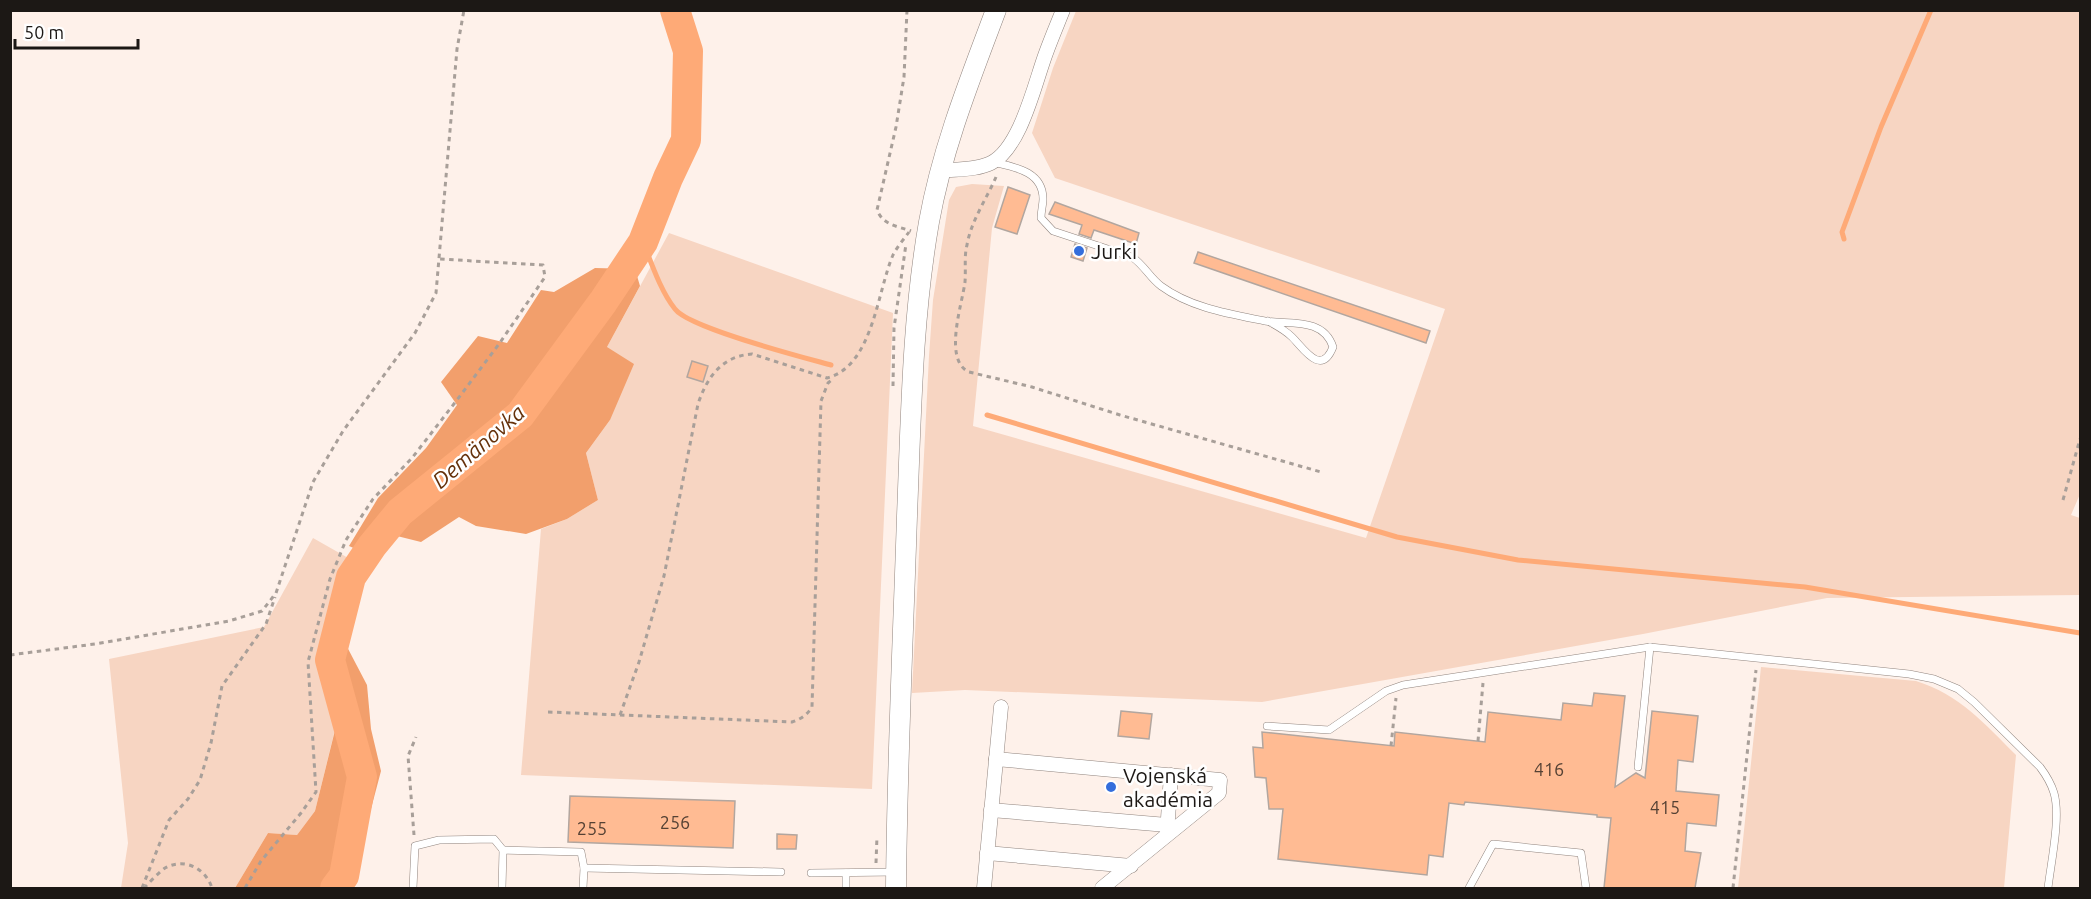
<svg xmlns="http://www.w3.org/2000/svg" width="2091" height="899" viewBox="0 0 2091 899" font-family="Ubuntu,sans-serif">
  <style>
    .green { fill: #f7d5c2 }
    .forest { fill: #f29f6c }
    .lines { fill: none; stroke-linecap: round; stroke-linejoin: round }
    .stream { stroke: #feaa77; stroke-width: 5 }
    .river { stroke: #feaa77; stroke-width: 30 }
    .building { fill: #ffbb93; stroke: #b2a69f; stroke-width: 1.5 }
    .service-casing { stroke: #91857f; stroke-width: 8 }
    .minor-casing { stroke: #91857f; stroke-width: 15 }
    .secondary-casing { stroke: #91857f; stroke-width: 21 }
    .path { stroke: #a89f99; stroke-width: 3; stroke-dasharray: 4.5 4.5; stroke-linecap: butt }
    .service { stroke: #fff; stroke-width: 7 }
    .minor { stroke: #fff; stroke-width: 14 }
    .secondary { stroke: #fff; stroke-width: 20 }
    .poi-dot { fill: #346edc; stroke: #fff; stroke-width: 2 }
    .labels { text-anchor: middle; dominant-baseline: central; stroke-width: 5; stroke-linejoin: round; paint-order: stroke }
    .number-label { font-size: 18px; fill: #554134 }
    .poi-label { font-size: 21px; fill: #1c1815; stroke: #fff; text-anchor: start }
    .water-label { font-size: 22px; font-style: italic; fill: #65310a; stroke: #fff }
  </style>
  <rect width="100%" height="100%" fill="#fef1ea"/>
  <!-- green -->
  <g class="green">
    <polygon points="1076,11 2080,11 2080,494 2071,515 2080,518 2080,595 1827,598 1643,634 1262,702 965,690 912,693 929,356 933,300 949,200 956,187 972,184 1004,186 992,228 973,426 1366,538 1445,309 1055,178 1032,133 1053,68"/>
    <polygon points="669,233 893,313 872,789 521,775 541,529 567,519 598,500 586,453 610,420 607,347"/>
    <polygon points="313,538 350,559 335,605 323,652 323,682 338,717 315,811 297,835 268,833 235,888 121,888 128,843 109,659 264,627"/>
    <path d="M1761,667L1916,681C1959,694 1985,724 2016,755L2004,888H1738Z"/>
  </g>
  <!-- forest -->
  <g class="forest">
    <polygon points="595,268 635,269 640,286 607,347 634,364 610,420 586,453 598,500 567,519 526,534 476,526 459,517 421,542 377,531 358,550 349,546 378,498 426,448 457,405 441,382 478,336 507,343 541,290 554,292"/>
    <polygon points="345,643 367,685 371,729 381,771 350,888 235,888 268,833 297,835 315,811 338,718 323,682 323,652"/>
  </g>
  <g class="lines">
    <!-- stream -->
    <g class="stream">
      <polyline points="1844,239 1842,232 1881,127 1931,10"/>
      <path d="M643,242C651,262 661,292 675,309C689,328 802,357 831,365"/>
      <polyline points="987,415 1397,537 1518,560 1805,587 2080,633"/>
    </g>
    <!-- river -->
    <polyline class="river" points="335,888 344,876 362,777 330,660 351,577 372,546 400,512 520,415 603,302 643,242 668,178 686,140 688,51 675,10"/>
  </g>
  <!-- building -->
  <g class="building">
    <polygon points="1008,187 1030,195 1017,234 995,227"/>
    <polygon points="1055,202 1139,233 1136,244 1094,230 1091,238 1079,234 1082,225 1049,214"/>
    <polygon points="1075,244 1087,248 1083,261 1071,257"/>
    <polygon points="1198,252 1430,331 1426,343 1194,263"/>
    <polygon points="692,361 708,366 703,382 687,377"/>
    <polygon points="1594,693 1625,696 1615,787 1636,773 1645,778 1652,711 1698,716 1693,762 1678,760 1676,791 1719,795 1716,826 1687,823 1685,851 1701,853 1695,888 1604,888 1611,818 1597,817 1597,815 1465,802 1464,805 1449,803 1443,857 1429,855 1427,875 1278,859 1283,809 1269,809 1266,778 1255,777 1253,747 1263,748 1262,732 1394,746 1395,732 1485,742 1488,712 1561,720 1563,703 1592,706"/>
    <polygon points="1121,711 1152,714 1149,739 1118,736"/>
    <polygon points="570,796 735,801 733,848 568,842"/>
    <polygon points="777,834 797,835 796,849 777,849"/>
  </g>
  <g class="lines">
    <defs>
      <g id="service">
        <path d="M993,162C1014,167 1043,171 1043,199C1043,205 1041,211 1041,218L1053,231L1132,257C1144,265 1150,278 1161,286C1191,308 1230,314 1265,321C1290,325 1323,317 1333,347C1321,377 1304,349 1292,337C1285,330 1277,326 1268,321"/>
        <path d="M1267,726L1329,730L1386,691L1403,685L1650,647L1909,674L1934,679L1958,689L1974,702L2040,767C2046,775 2051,783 2054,793C2061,817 2051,862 2048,888"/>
        <polyline points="1638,767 1650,647"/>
        <polyline points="584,868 781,872"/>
        <polyline points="811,873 896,872"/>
        <polyline points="413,888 415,846 439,840 494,839 503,850"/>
        <polyline points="502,888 503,850 581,852 584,868 583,888"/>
        <polyline points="846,888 846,873"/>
        <polyline points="1469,888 1493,844 1581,853 1586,888"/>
      </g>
      <g id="minor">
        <path d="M941,171C957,169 977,170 991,163C1021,148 1035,82 1046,53C1051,39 1057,25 1063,10"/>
        <polyline points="996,759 1220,780 1219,793 1102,888"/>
        <polyline points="991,810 1167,825"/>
        <polyline points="1167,833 1171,775"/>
        <polyline points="987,853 1131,866"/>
        <polyline points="984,888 1001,707"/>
      </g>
      <path id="secondary" d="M896,888C897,764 903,640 907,516C911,418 912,319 929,222C942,149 970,79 996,10"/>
    </defs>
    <!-- service casing -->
    <use href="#service" class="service-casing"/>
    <!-- minor casing -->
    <use href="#minor" class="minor-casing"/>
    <!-- secondary casing -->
    <use href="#secondary" class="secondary-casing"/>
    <!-- path -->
    <g class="path">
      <path d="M907,10L904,77L896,127L877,210C883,225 897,226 911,231"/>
      <path d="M996,177C987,198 971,221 967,245C964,256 966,269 965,282C962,305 943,360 969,372L1032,387L1120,415L1321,472"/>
      <polyline points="893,386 894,328 906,244"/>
      <polyline points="2063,500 2080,439"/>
      <polyline points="10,655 95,644 229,621 262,611 276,593 313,482 343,431 415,333 436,293 457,49 464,10"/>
      <path d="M548,712L792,722C801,719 807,715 812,707L821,401L828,383L834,378"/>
      <path d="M620,715L639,662L664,576L698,404C707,377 722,356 752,354L827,378C873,366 877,292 893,255C897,247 904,239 909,232"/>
      <polyline points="1478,741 1483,683"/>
      <polyline points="1391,746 1396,698"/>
      <polyline points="414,835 408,756 416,737"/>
      <polyline points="876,863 877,836"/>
      <polyline points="142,888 169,820 188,799 200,780 211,743 222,686 266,624 275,597"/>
      <path d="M144,888C150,882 158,873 165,868C185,857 206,869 212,888"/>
      <polyline points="245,888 261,861 301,813 316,792 308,662 330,579 346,540 373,499 412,458 457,400 499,344 545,277 543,265 439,259"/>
      <polyline points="1733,888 1756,670"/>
    </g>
    <!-- service -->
    <use href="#service" class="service"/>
    <!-- minor -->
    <use href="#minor" class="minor"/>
    <!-- secondary -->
    <use href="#secondary" class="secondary"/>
  </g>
  <!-- markers -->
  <g class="poi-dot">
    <circle cx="1079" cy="251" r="6"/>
    <circle cx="1111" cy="787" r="6"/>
  </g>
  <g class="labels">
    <!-- number labels -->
    <g class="number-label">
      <text x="1549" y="769">416</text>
      <text x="1665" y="807">415</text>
      <text x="675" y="822">256</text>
      <text x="592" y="828">255</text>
    </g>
    <!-- poi labels -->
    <g class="poi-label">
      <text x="1091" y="251">Jurki</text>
      <text x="1123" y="775">Vojenská<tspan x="1123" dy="24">akadémia</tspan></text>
    </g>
    <!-- water labels -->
    <g class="water-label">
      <text transform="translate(478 446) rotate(-41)">Demänovka</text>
    </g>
  </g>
  <!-- border -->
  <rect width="2091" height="899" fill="none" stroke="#1c1815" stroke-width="24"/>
  <!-- scale -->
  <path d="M15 39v9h123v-9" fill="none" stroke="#1c1815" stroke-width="3"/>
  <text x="24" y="39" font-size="18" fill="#1c1815" stroke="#ffffff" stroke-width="4.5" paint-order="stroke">50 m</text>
</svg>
